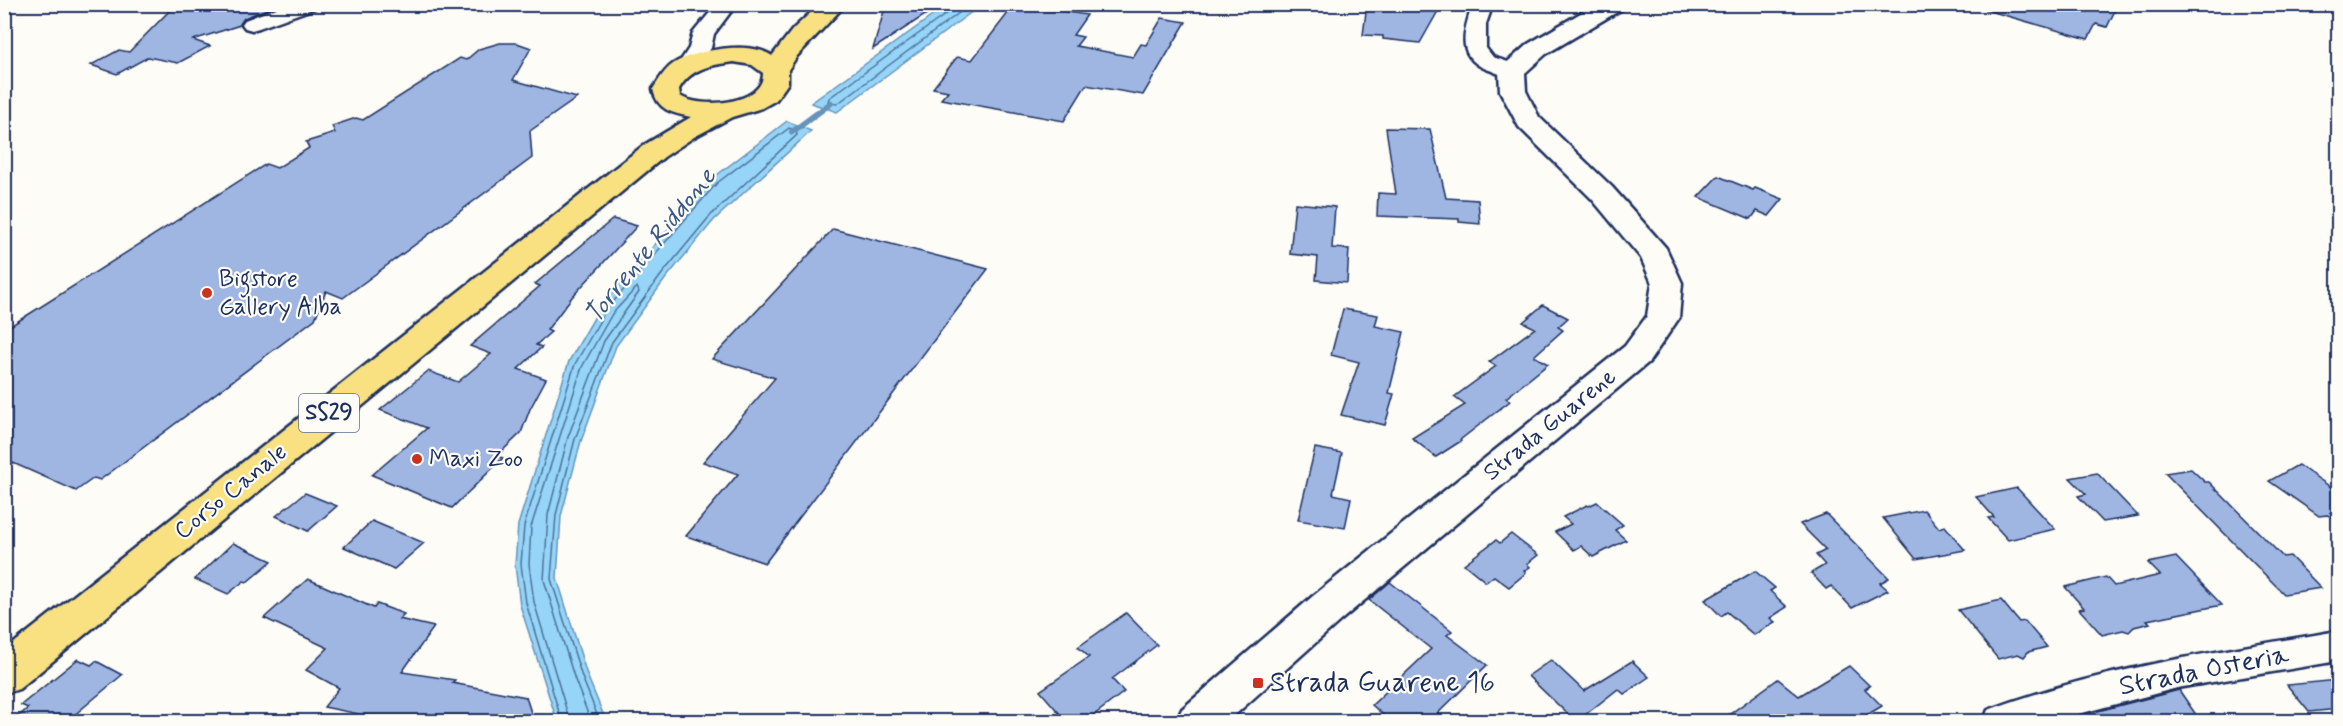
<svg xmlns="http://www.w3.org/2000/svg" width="2343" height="726" viewBox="0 0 2343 726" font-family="Mynerve,sans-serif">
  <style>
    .water { fill: #96d5f7; stroke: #6593ba; stroke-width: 1.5 }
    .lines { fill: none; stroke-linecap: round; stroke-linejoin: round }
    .shore { stroke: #4c719b; stroke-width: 1.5 }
    .stream { stroke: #6593ba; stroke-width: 6 }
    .building { fill: #9fb5e2; stroke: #1b2f5e; stroke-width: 1.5 }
    .minor-casing { stroke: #1b2f5e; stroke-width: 5 }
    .secondary-casing { stroke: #1b2f5e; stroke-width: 5 }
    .primary-casing { stroke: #1b2f5e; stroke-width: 5 }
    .minor { fill: #fdfcf7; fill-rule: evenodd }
    .secondary { fill: #fdfcf7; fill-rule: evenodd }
    .primary { fill: #f9e181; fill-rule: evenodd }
    .poi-dot { fill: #c8321e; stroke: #fdfcf7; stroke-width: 2 }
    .labels { text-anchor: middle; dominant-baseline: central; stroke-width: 4.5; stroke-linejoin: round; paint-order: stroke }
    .shield { fill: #fdfcf7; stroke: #5f6c8c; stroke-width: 1.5 }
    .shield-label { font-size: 22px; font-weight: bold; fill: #1b2f5e }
    .poi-label { font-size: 24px; fill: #1b2f5e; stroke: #fdfcf7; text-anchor: start }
    .street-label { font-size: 24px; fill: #1b2f5e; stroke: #fdfcf7 }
    .water-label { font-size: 26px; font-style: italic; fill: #3a5884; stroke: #fdfcf7 }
    .near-street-label { font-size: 28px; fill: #1b2f5e; stroke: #fdfcf7 }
    .near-poi-label { font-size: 28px; fill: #1b2f5e; stroke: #fdfcf7; text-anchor: start }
  </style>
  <rect width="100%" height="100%" fill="#fdfcf7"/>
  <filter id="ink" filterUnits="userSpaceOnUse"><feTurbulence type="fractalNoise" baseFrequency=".0167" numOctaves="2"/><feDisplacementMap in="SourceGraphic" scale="12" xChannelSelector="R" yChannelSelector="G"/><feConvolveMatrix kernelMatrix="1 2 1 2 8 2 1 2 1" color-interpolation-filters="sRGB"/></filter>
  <g filter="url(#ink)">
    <!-- water -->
    <g class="water">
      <polygon points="949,4 981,5 837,112 811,103"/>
      <polygon points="787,121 811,131 714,220 666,278 616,346 581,441 561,516 557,578 587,675 606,721 557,721 520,605 515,565 518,525 569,361 601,306 713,178"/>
    </g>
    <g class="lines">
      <!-- shore -->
      <g class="shore">
        <polyline points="952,4 949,12 829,98 828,102 837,104 971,4"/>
        <polyline points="562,722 526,603 521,564 524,526 575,364 606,310 717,183 789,128 796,131 797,135 710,216 662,274 612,342 575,439 556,515 551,579 582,677 600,722"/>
        <polyline points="570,722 534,602 529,564 531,527 582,367 612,314 637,287 639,292 604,341 568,437 548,515 544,580 575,680 591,722"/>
      </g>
      <!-- stream -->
      <polyline class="stream" points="792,132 831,103"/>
    </g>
    <!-- building -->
    <g class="building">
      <polygon points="184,4 279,4 244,18 240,25 193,40 210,46 178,63 148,57 117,74 91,65 119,50 129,52 174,6"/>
      <polygon points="886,4 942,4 873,49"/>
      <polygon points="1015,4 1087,15 1073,35 1083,37 1076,46 1133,57 1141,44 1146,45 1162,18 1186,22 1143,95 1086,85 1064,121 941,99 948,91 933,88 957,57 972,60"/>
      <polygon points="1367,4 1442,4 1420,43 1383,39 1383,36 1363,35"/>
      <polygon points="1987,4 2118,4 2107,27 2096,24 2088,39 1986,10"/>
      <polygon points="500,43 517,43 531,48 513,80 577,98 530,131 532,158 343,298 326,291 315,319 100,480 94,478 76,491 4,459 4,330 266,164 277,168 309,148 306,142 335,133 332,126 356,118 363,120 460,58 466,60 479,49"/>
      <polygon points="1386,128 1430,129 1446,198 1478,200 1480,224 1459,222 1459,219 1377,216 1378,193 1396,194"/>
      <polygon points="1718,176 1753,190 1755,188 1783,199 1769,216 1757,211 1751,219 1698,197"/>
      <polygon points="1295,203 1335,207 1332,248 1349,249 1347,283 1316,280 1318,257 1290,254"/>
      <polygon points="613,219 637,226 572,297 547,330 551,332 536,345 542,347 518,369 546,379 530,409 521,433 497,456 503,458 452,508 372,475 427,428 380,410 428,371 458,382 491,354 470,346 540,286 535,284"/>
      <polygon points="833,229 988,269 765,563 686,536 738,474 703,462 775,378 712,359"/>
      <polygon points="1543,305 1568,318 1558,327 1563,330 1534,356 1548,364 1506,398 1510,401 1460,440 1461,441 1436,457 1412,438 1465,405 1454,397 1496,366 1489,362 1535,328 1523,322"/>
      <polygon points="1343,309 1378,315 1375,326 1404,332 1389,393 1394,394 1385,425 1341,415 1359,362 1331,355"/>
      <polygon points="1315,448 1342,453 1333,494 1351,498 1345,528 1298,520"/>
      <polygon points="2298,465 2338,492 2338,519 2327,515 2319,516 2269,481"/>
      <polygon points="2191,469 2205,482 2209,482 2283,557 2290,556 2321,588 2284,594 2165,473"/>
      <polygon points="2097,473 2138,516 2103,522 2078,496 2086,494 2070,478"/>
      <polygon points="2017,488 2055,529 2008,540 1988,518 1994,517 1976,497"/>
      <polygon points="305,493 337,506 308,531 276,516"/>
      <polygon points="1597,502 1623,525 1615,530 1626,540 1593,557 1581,546 1574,550 1555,532 1571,524 1563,517 1587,505 1589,506"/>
      <polygon points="1924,510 1939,528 1945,526 1965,550 1916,559 1883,518"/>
      <polygon points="1826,514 1889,578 1880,583 1888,590 1852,608 1831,586 1826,589 1811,573 1825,565 1816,555 1826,550 1800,524"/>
      <polygon points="372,521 424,543 394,569 344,547"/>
      <polygon points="1511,534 1538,555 1527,564 1530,567 1524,571 1526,573 1509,587 1494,576 1486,582 1464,564 1496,540 1500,543"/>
      <polygon points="233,543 272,561 247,582 244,581 228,594 195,579"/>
      <polygon points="2176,557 2222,605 2147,620 2150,623 2134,627 2129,632 2123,630 2102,635 2079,609 2084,608 2065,587 2106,577 2114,586 2160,575 2148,563"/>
      <polygon points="1755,571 1775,588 1770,591 1787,607 1770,618 1775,622 1754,635 1727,612 1721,616 1705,600"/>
      <polygon points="308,579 374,608 377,604 404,614 399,619 434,627 402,672 455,680 452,683 526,697 534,722 398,722 324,707 339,688 306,670 328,648 264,618"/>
      <polygon points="1390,582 1452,631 1447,635 1487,665 1429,722 1391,722 1372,705 1431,649 1369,600"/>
      <polygon points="2001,600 2019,622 2025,621 2047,647 2028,652 2024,657 2018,654 1998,659 1958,610"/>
      <polygon points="1126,613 1157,645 1112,679 1124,692 1085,722 1067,722 1040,691 1089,657 1078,647"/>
      <polygon points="78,659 91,665 96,661 122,675 66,722 12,722 28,708 21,705"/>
      <polygon points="1551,660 1584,691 1632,661 1649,677 1624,694 1618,689 1576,722 1528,676"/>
      <polygon points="1849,666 1870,686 1865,689 1882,706 1855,722 1719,722 1778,679 1799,696"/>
      <polygon points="2338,680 2338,709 2309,712 2287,685"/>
      <polygon points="2179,690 2201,722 2067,722 2067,719"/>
    </g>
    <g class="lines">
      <defs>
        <g id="minor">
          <polygon points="287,4 318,4 315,8 259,28 252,30 245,28 242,24 245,20"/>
          <polygon points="711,4 731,4 732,10 714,34 711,48 697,70 689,72 681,70 678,65 689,48 693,33 712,10"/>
          <path d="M1473,4H1493L1486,24V48L1493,57L1520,66L1523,71L1520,76C1509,78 1502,75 1492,71C1456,60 1462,34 1473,4Z"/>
          <path d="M2338,631V661L2177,688L2048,722H1983L1988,710C2102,668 2219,651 2338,631Z"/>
        </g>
        <polygon id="secondary" points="1596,4 1625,4 1622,9 1546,54 1525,73 1526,91 1539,117 1612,187 1666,248 1682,283 1679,318 1649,362 1341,620 1227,722 1176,722 1182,709 1313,596 1625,346 1647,316 1652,283 1641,258 1592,199 1519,127 1500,91 1499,71 1503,66 1528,44"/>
        <path id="primary" d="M820,4H846L797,56L788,70V83L776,100L762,108L732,117L694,137L664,157L19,689L4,694V651L644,145L691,117C672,113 657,110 653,89C659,80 664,70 673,64C694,50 751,40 772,56L793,29ZM734,62L752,65L763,73C764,105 700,109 680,96L679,89C691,68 711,65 734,62Z"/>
      </defs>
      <!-- minor casing -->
      <use href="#minor" class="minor-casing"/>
      <!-- secondary casing -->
      <use href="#secondary" class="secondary-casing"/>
      <!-- primary casing -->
      <use href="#primary" class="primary-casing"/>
      <!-- minor -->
      <use href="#minor" class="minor"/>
      <!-- secondary -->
      <use href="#secondary" class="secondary"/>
      <!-- primary -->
      <use href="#primary" class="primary"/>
    </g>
  </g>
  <!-- markers -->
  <g class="poi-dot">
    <circle cx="207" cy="293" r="6"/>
    <circle cx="417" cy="459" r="6"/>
    <rect x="1252" y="677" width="12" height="12" rx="3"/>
  </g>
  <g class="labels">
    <!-- shield labels -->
    <rect class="shield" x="299" y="394" width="60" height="38" rx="4.5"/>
    <g class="shield-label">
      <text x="329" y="413">SS29</text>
    </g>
    <!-- poi labels -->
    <g class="poi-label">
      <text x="219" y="279">Bigstore<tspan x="219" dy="28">Gallery Alba</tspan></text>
      <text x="429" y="459">Maxi Zoo</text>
    </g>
    <!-- street labels -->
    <g class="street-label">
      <text transform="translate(1550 425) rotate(-39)">Strada Guarene</text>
      <text transform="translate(231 492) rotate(-39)">Corso Canale</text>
    </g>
    <!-- water labels -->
    <g class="water-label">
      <text transform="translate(651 246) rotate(-51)">Torrente Riddone</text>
    </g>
    <!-- near-street labels -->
    <g class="near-street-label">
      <text transform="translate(2204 671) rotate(-11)">Strada Osteria</text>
    </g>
    <!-- near-poi labels -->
    <g class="near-poi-label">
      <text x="1270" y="683">Strada Guarene 16</text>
    </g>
  </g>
  <!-- margin -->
  <rect width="2343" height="726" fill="none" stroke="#fdfcf7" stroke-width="24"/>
  <rect x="12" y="12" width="2319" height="702" fill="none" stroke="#1b2f5e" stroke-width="2" filter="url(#ink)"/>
</svg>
